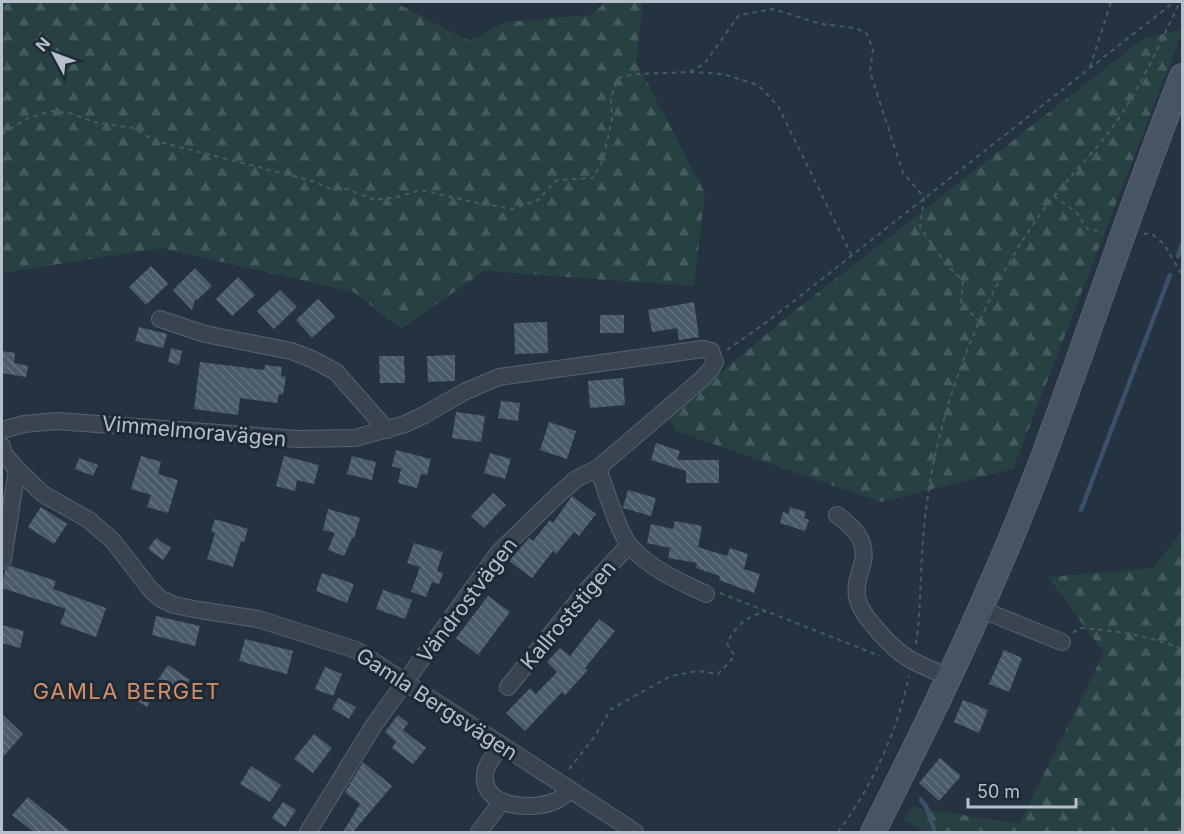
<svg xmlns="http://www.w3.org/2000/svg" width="1184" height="834" viewBox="0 0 1184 834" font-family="Inter,sans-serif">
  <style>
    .forest { fill: url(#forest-firs) }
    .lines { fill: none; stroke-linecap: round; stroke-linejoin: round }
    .stream { stroke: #3b516a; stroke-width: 4.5 }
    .building { fill: url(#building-back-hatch) }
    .minor-casing { stroke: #57626e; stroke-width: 18 }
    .secondary-casing { stroke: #57626e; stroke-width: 26 }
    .path { stroke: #465d5f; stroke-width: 2; stroke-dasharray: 4.5 4.5; stroke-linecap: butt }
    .minor { stroke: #3a4451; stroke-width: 16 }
    .secondary { stroke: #475464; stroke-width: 24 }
    .labels { text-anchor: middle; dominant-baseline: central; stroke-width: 6; stroke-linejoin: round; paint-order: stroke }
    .street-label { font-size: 21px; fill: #b6bfcb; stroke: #1e2936 }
    .neighbourhood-label { font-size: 22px; letter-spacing: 1.5px; fill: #d78f65; stroke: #1e2936 }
  </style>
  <defs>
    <pattern id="forest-firs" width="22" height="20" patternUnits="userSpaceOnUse" patternTransform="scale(1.5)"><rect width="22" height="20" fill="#274042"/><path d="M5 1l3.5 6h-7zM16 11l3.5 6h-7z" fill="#445a5c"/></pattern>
    <pattern id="building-back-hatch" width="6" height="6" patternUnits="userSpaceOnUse" patternTransform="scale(1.5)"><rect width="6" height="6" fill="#4b5a6a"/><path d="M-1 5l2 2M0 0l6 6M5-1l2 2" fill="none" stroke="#63707e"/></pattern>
  </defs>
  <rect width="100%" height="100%" fill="#253341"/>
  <!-- forest -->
  <g class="forest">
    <polygon points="2,2 394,2 470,41 506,22 592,15 605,2 643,2 636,61 705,193 694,286 484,271 401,329 354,292 161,248 2,273"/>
    <polygon points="1182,29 1182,33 1013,469 880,502 676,431 668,417 797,309 1143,39"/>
    <polygon points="1182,519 1182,832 925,832 904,820 912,807 1019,824 1104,653 1048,577 1153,568 1181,533"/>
  </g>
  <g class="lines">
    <!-- stream -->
    <g class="stream">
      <polyline points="1178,256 1182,244"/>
      <polyline points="1081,510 1170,275"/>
      <polyline points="921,800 926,806 935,832"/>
    </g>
  </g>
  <!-- building -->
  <g class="building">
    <polygon points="151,266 168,284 146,305 129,287"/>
    <polygon points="195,268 212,286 197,300 195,300 192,310 173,290"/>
    <polygon points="238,277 255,295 232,316 216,299"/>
    <polygon points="280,290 297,307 274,329 257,311"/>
    <polygon points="318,299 335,317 312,338 296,320"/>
    <polygon points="694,302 699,337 679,340 677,328 652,332 648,310"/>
    <rect x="600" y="315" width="24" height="18"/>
    <polygon points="547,322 548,353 515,354 514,323"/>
    <polygon points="139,327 167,334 163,348 135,341"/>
    <polygon points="171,348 182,351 179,365 168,362"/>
    <polygon points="2,351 15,353 14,363 28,366 26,377 2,373"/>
    <polygon points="455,355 455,381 428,382 427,356"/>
    <polygon points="379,356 404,356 405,383 380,383"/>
    <polygon points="200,362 264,370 265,365 282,367 281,376 286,377 283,395 279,394 277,403 240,398 238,415 194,409"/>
    <polygon points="623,378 625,405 590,408 588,381"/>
    <polygon points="501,401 520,403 518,421 498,418"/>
    <polygon points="456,412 485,416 481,442 452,438"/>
    <polygon points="549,422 576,431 567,459 540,450"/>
    <polygon points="656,443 680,451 677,460 719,460 719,483 686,483 686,471 651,460"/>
    <polygon points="396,450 431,459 427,475 421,474 417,488 398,483 401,469 392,466"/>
    <polygon points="490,453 511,459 505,479 484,473"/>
    <polygon points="141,456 161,462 158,474 178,480 168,513 147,507 151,495 131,489"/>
    <polygon points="284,456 319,465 314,484 297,480 295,491 276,486"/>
    <polygon points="352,456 376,462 372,480 347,474"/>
    <polygon points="79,458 98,465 93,476 75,469"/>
    <polygon points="628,490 656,498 651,516 623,508"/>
    <polygon points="493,493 506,505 484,528 471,516"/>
    <polygon points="572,496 596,514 579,536 574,532 556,554 553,551 532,578 509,561 529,538 533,541 550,520 553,523"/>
    <polygon points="41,507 67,524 54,544 28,527"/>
    <polygon points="790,507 806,512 804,518 809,520 805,531 780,523 783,512 789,514"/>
    <polygon points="328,509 360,518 354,538 352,538 344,556 328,550 335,533 323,530"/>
    <polygon points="215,519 248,529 244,542 241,541 233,567 207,559 215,533 211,532"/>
    <polygon points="675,521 702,526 698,547 727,556 730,548 748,554 744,569 760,574 754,593 719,580 720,576 696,568 697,563 668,558 670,548 647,543 651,524 673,529"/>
    <polygon points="156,538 171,548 163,560 148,549"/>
    <polygon points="414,543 443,552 437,571 443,573 439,584 432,582 426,597 411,592 420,567 407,563"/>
    <polygon points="11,566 56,581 53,589 106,608 96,637 60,624 66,609 2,588 5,570"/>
    <polygon points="322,573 354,584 347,603 316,591"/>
    <polygon points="383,590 412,600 405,619 376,609"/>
    <polygon points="488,596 510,612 478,655 456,638"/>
    <polygon points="156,616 200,626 195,646 152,635"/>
    <polygon points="599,619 615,631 585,668 588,670 565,695 562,692 525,731 506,713 530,688 536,694 557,672 547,662 560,648 570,656"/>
    <polygon points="2,625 24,631 20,648 2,643"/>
    <polygon points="245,639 293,651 287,674 239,661"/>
    <polygon points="1004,650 1022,658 1009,692 989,684"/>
    <polygon points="168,665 190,680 177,699 155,684"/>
    <polygon points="325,667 342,674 333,696 315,689"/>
    <polygon points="138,684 155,693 147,707 130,697"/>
    <polygon points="338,698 356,707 349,719 332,709"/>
    <polygon points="963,700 988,710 979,733 954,722"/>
    <polygon points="2,714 23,734 2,758"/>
    <polygon points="398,715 408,723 403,730 426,748 413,764 392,748 396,742 385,732"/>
    <polygon points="314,734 332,748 313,773 294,759"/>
    <polygon points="940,758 961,776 939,801 919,783"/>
    <polygon points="363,762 392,786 353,832 343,832 360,804 345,792"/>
    <polygon points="251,766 281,785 270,802 240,784"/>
    <polygon points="28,797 71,832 34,832 12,815"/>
    <polygon points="283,802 296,810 285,827 272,818"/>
  </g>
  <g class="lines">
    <defs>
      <g id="minor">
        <polyline points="160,319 205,334 291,351 312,359 336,372 387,430"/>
        <polyline points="2,430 24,424 57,421 298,439 355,438 405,424 424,415 466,391 499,377 703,349 711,351 715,362 711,369 702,379 598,468 576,479 560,493 499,552 374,725 308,832"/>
        <polyline points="2,446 4,454 17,469 43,494 89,520 113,541 151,590 161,599 174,605 199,610 258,619 356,650 635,832"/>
        <path d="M598,468C605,487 618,532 630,546C650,569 679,581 706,594"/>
        <path d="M837,515C853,527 867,539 863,561C860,574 855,583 857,597C859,607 867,618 873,625C899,657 912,662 949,677"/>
        <polyline points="3,560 17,469"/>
        <polyline points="980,609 1062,642"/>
        <polyline points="508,687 585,592 629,545"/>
        <path d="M501,746C495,754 486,764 485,774C481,808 533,811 555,801C561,799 566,793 570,790"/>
        <polyline points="479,832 502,801"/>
      </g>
      <path id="secondary" d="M873,832C932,715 990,596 1037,473C1087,341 1130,207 1182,76"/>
    </defs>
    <!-- minor casing -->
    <use href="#minor" class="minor-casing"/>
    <!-- secondary casing -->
    <use href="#secondary" class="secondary-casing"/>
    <!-- path -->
    <g class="path">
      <polyline points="1090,67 1111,2"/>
      <polyline points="690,72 723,74 758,85 778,106 851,254"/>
      <polyline points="2,134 28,118 51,111 69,113 94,122 132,128 156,141 313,181 328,188 347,189 375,200 397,197 421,190 478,203 512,209 538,200 557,180 593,178 603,160 612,119 611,98 618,78 635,74 689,72 705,63 739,15 773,9 821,24 856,28 867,34 873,49 870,72 903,173 924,197 920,227 946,264 963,281 961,304 979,321"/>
      <polyline points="1054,196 1077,213 1087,229 1103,232"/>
      <polyline points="1144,234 1151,233 1164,244 1182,275"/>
      <polyline points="727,350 771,319 1174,2"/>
      <polyline points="720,593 880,656"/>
      <path d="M1073,633L1079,628C1115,630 1149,636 1182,649"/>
      <path d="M916,644C921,610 920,575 923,540C927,487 938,432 956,381C977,319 1008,257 1047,205C1072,172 1103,145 1124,110C1146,76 1162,38 1180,2"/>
      <path d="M569,769L595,736L611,709L671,676L698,671L718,674L735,656L727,644C736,624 746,618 766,611"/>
      <path d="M838,832C872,787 897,732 909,676"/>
    </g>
    <!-- minor -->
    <use href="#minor" class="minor"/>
    <!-- secondary -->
    <use href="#secondary" class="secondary"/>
  </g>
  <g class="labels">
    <!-- street labels -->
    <g class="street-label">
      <text transform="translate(194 431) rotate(5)">Vimmelmoravägen</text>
      <text transform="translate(467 600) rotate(-53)">Vändrostvägen</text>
      <text transform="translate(568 615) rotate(-50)">Kallroststigen</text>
      <text transform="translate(437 704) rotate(33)">Gamla Bergsvägen</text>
    </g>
    <!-- neighbourhood labels -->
    <g class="neighbourhood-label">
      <text x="127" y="691">GAMLA BERGET</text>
    </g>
  </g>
  <!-- border -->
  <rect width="1184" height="834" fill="none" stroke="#b6bfcb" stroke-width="6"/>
  <!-- north arrow -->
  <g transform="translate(54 54) rotate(311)" stroke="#1e2936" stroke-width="4.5" paint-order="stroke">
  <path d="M0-4.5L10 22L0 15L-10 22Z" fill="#b6bfcb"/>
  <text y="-9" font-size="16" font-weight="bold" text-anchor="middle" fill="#b6bfcb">N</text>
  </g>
  <!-- scale -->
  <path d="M968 798v9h108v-9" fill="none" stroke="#b6bfcb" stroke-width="3"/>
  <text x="977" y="798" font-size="18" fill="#b6bfcb" stroke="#1e2936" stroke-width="4.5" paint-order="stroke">50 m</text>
</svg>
